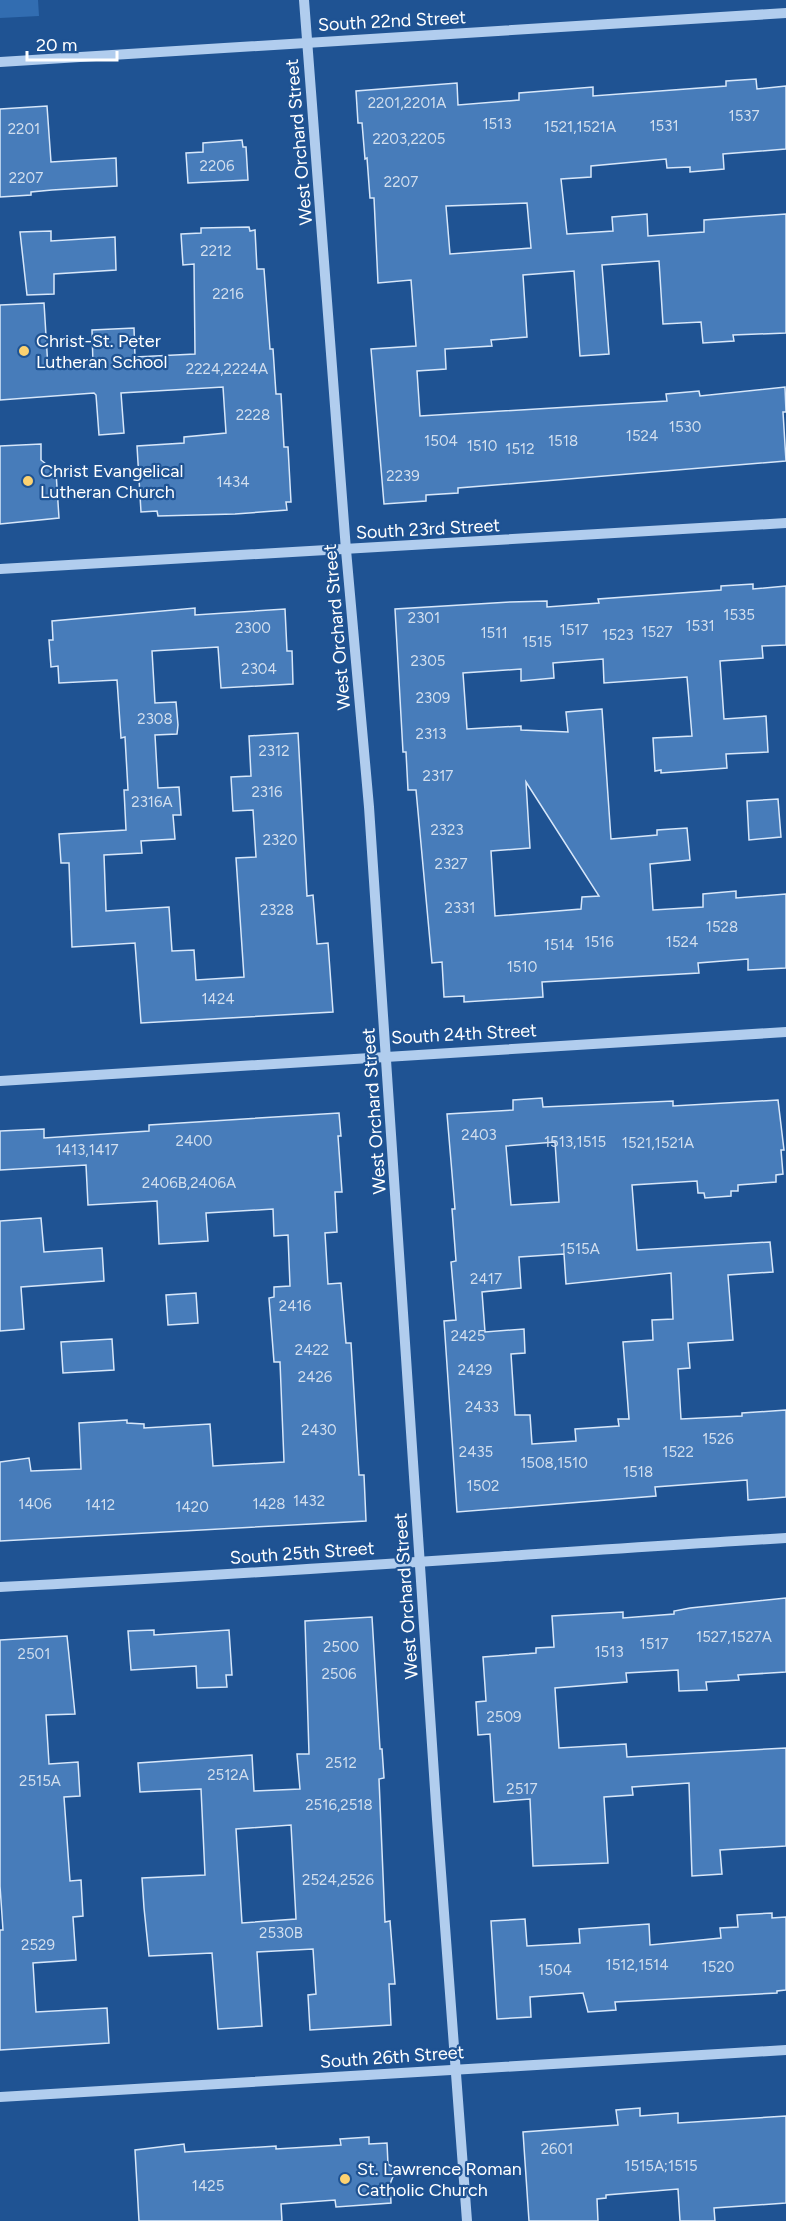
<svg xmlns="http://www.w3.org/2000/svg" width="786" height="2221" viewBox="0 0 786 2221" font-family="Figtree,sans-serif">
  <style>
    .green { fill: #326db1 }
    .building { fill: #477cba; stroke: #d7e7fa; stroke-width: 1.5; fill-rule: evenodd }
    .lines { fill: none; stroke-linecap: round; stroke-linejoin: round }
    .minor { stroke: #b1cdee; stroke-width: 10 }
    .poi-dot { fill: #fcd271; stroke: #1f5393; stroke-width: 2 }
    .labels { text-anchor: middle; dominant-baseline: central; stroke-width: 4.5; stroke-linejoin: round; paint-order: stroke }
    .number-label { font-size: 15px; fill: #d1deee }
    .street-label { font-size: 18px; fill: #fff; stroke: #1f5393 }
    .poi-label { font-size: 18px; fill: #fff; stroke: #1f5393; text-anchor: start }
  </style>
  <rect width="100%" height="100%" fill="#1f5393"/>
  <!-- green -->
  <polygon class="green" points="0,0 38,0 39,16 0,18"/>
  <!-- building -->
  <g class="building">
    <path d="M756,79L757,89L786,86V149L723,154L724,169L690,172V167L667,168L666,159L591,166V177L561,179L567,234L613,231L612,217L647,214L648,236L704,232V220L786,214V333L733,335L734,341L703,343L701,322L663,324L659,261L602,265L609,354L580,356L574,271L523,275L527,337L491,340L492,346L445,349L446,369L417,371L420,416L667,401L666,394L699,391L700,396L785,387L786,412H783L786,461L458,488V493L426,495V501L384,504L371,349L416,346L411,280L378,283L374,198H370L367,158L365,159L362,123H358L356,91L457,83L458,105L519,100V93L593,87V96L726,86V81ZM527,203L531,248L450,254L446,206Z"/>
    <polygon points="47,106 51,162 116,158 117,186 52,190 31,192 31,195 0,197 0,109"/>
    <polygon points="242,140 243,147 246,147 248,180 188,183 186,153 203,152 203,143"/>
    <polygon points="249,227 250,231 255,230 257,269 264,269 270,349 273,349 276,394 281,394 284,447 288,447 291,502 286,502 287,510 235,514 158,516 157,511 141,512 137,446 184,443 184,437 226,433 223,387 121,393 124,433 99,435 96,395 94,393 0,400 0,305 44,303 48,368 93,365 92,330 134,328 135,357 195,354 194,264 183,265 181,234 201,233 201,228"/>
    <polygon points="51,231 51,241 115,237 116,270 54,274 54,294 27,295 20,232"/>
    <polygon points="41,444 41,460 56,472 59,518 0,524 0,446"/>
    <path d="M753,584V589L786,586V645L762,646L763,658L720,661L724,719L766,716L768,752L726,754L727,768L661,773V770L655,771L653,738L692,736L687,677L604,683L603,659L553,663L554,678L521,681V669L463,673L467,729L521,726V730L568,732L566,712L602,709L611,839L657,835V830L687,828L690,860L650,864L653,910L703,907V894L736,891V898L786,894V968L748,970V959L698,963L699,973L542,982L543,997L464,1002V996L444,997L442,962L432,963L416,790H408L406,752H403L395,609L510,602L547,601V607L599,603L598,599L721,590V586ZM526,782L599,896L582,897L581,909L495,916L491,851L530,848Z"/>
    <polygon points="195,608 195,615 285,609 287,651 292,651 293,684 221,688 218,647 152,651 155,703 176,702 178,725 177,734 155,735 158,788 179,787 181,815 173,815 175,839 141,841 142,853 104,855 106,911 169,907 172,951 194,950 196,980 244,977 236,858 256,857 253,810 233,811 231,777 251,776 249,736 298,733 307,896 313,895 317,944 328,943 333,1012 141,1023 135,943 72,947 69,863 61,863 59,834 126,830 124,790 128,790 125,737 121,738 117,680 59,683 58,666 51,667 49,640 53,640 52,621"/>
    <polygon points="778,799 781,837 749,840 747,801"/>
    <path d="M542,1098L543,1107L673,1101V1106L778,1100L784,1150H781L783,1174L776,1175V1182L738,1185V1191H731V1196L705,1198L704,1193H698L697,1181L632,1185L637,1250L770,1242L773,1272L728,1275L733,1340L688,1343L690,1368L678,1369L681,1419L742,1416V1413L786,1410V1497L748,1500L747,1480L655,1487L656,1496L457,1512L444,1321L456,1320L451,1262L456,1261L452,1209H455L447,1114L513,1110V1100ZM555,1142L559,1202L511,1205L506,1146ZM564,1254L566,1284L671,1273L673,1319L652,1320L653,1340L623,1342L629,1419H618L619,1426L575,1429L576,1441L532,1444L530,1415H515L511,1354L525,1353L524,1329L485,1332L482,1292L521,1288L519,1257Z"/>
    <polygon points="339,1113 341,1136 338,1136 342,1192 335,1192 337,1232 325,1233 328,1284 341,1283 346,1343 351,1343 359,1475 364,1475 366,1521 0,1541 0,1462 29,1458 31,1471 81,1469 79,1423 127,1420 127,1423 144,1424 144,1428 210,1424 213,1466 284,1462 280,1362 274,1362 269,1298 274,1297 274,1287 290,1286 288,1235 274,1236 273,1209 206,1213 208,1241 159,1244 157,1201 88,1205 86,1165 0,1170 0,1131 44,1129 44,1138 149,1131 149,1125"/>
    <polygon points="41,1218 44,1252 102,1248 104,1281 21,1287 24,1329 0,1331 0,1221"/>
    <polygon points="196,1293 198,1323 168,1325 166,1295"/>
    <polygon points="112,1339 114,1370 63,1373 61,1342"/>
    <polygon points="786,1598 786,1672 738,1675 739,1680 706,1682 707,1690 679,1691 678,1670 626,1673 627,1682 555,1688 559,1748 626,1744 627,1757 786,1748 786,1846 720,1850 722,1874 692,1876 689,1783 632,1787 633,1795 604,1797 608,1863 533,1866 530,1799 494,1802 490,1734 478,1735 476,1702 486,1701 483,1657 536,1653 536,1648 554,1647 552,1616 623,1612 623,1618 674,1614 674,1611 690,1608"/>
    <path d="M372,1617L380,1749H382L384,1778L379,1779L385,1922L390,1921L395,1984H389L391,2025L310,2030L308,1995L316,1994L313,1949L257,1952L262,2026L218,2029L212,1953L149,1956L144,1908L142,1878L205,1875L201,1789L140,1792L138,1763L252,1755L254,1791L300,1789L297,1754H309L305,1621ZM291,1825L296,1919L242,1923L236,1829Z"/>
    <polygon points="154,1630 154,1635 229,1630 232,1675 226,1675 227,1687 197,1688 196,1666 131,1670 128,1631"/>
    <polygon points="67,1636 75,1714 46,1715 49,1764 78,1762 80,1796 64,1797 70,1881 81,1880 83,1916 73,1917 76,1960 33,1963 36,2012 107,2008 109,2043 0,2050 0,1930 3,1930 0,1886 0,1640"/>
    <polygon points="772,1913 772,1918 786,1917 786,1990 777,1991 777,1993 615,2002 616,2010 588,2012 583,1993 530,1997 531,2017 497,2019 491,1921 525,1919 527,1946 580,1943 579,1929 649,1924 650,1945 721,1938 720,1928 738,1927 737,1915"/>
    <polygon points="640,2108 640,2116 678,2113 678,2123 786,2116 786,2203 714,2208 715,2221 680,2221 678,2189 606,2195 606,2198 597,2199 598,2221 529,2221 523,2132 618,2125 616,2110"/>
    <polygon points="369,2137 369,2144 387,2143 388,2164 396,2169 390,2184 391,2203 336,2207 335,2200 281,2204 282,2221 139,2221 135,2150 184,2144 185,2152 276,2146 276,2149 341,2145 340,2139"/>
  </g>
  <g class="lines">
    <!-- minor -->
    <g class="minor">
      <polyline points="304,0 346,550 369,807 437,1819 467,2221"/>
      <polyline points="0,62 786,13"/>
      <polyline points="0,569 786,523"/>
      <polyline points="0,1081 786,1032"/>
      <path d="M0,1587C262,1574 524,1554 786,1538"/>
      <polyline points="0,2097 786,2050"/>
    </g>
  </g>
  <!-- markers -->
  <g class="poi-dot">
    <circle cx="24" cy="351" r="6"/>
    <circle cx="28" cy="481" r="6"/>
    <circle cx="345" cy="2179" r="6"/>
  </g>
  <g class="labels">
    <!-- number labels -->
    <g class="number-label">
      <text x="407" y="103">2201,2201A</text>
      <text x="744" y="116">1537</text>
      <text x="497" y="124">1513</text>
      <text x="664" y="126">1531</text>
      <text x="580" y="127">1521,1521A</text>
      <text x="24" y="129">2201</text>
      <text x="409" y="139">2203,2205</text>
      <text x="217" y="166">2206</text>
      <text x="26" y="178">2207</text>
      <text x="401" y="182">2207</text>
      <text x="216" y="251">2212</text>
      <text x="228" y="294">2216</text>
      <text x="227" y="369">2224,2224A</text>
      <text x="253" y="415">2228</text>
      <text x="685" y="427">1530</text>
      <text x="642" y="436">1524</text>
      <text x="441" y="441">1504</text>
      <text x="563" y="441">1518</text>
      <text x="482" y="446">1510</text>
      <text x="520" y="449">1512</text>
      <text x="403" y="476">2239</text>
      <text x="233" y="482">1434</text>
      <text x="739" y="615">1535</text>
      <text x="424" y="618">2301</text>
      <text x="700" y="626">1531</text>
      <text x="253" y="628">2300</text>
      <text x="574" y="630">1517</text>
      <text x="657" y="632">1527</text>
      <text x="494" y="633">1511</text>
      <text x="618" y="635">1523</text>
      <text x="537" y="642">1515</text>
      <text x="428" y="661">2305</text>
      <text x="259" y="669">2304</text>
      <text x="433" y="698">2309</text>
      <text x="155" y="719">2308</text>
      <text x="431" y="734">2313</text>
      <text x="274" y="751">2312</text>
      <text x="438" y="776">2317</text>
      <text x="267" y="792">2316</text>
      <text x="152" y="802">2316A</text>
      <text x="447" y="830">2323</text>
      <text x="280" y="840">2320</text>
      <text x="451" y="864">2327</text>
      <text x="460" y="908">2331</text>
      <text x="277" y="910">2328</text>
      <text x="722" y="927">1528</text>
      <text x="599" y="942">1516</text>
      <text x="682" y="942">1524</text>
      <text x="559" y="945">1514</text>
      <text x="522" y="967">1510</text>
      <text x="218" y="999">1424</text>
      <text x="479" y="1135">2403</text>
      <text x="194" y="1141">2400</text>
      <text x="575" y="1142">1513,1515</text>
      <text x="658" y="1143">1521,1521A</text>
      <text x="87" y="1150">1413,1417</text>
      <text x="189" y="1183">2406B,2406A</text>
      <text x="580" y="1249">1515A</text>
      <text x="486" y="1279">2417</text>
      <text x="295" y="1306">2416</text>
      <text x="468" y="1336">2425</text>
      <text x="312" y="1350">2422</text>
      <text x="475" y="1370">2429</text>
      <text x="315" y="1377">2426</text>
      <text x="482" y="1407">2433</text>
      <text x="319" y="1430">2430</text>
      <text x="718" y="1439">1526</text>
      <text x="476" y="1452">2435</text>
      <text x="678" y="1452">1522</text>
      <text x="554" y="1463">1508,1510</text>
      <text x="638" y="1472">1518</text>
      <text x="483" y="1486">1502</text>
      <text x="309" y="1501">1432</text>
      <text x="35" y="1504">1406</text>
      <text x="269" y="1504">1428</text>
      <text x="100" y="1505">1412</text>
      <text x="192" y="1507">1420</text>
      <text x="734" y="1637">1527,1527A</text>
      <text x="654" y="1644">1517</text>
      <text x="341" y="1647">2500</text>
      <text x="609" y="1652">1513</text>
      <text x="34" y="1654">2501</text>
      <text x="339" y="1674">2506</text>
      <text x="504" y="1717">2509</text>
      <text x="341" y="1763">2512</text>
      <text x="228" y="1775">2512A</text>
      <text x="40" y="1781">2515A</text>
      <text x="522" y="1789">2517</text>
      <text x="339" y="1805">2516,2518</text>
      <text x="338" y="1880">2524,2526</text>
      <text x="281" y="1933">2530B</text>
      <text x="38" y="1945">2529</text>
      <text x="637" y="1965">1512,1514</text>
      <text x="718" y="1967">1520</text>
      <text x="555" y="1970">1504</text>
      <text x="557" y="2149">2601</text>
      <text x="661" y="2166">1515A;1515</text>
      <text x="208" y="2186">1425</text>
    </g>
    <!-- street labels -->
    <g class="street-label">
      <text transform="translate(392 21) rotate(-3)">South 22nd Street</text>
      <text transform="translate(299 142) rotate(-95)">West Orchard Street</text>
      <text transform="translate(428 529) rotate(-3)">South 23rd Street</text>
      <text transform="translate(337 627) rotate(-95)">West Orchard Street</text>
      <text transform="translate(464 1034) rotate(-3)">South 24th Street</text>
      <text transform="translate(374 1111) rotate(-94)">West Orchard Street</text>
      <text transform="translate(302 1553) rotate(-4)">South 25th Street</text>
      <text transform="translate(406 1596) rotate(-94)">West Orchard Street</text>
      <text transform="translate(392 2057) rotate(-4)">South 26th Street</text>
    </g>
    <!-- poi labels -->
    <g class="poi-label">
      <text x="36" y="341">Christ-St. Peter<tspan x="36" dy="21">Lutheran School</tspan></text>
      <text x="40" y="471">Christ Evangelical<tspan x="40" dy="21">Lutheran Church</tspan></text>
      <text x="357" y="2169">St. Lawrence Roman<tspan x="357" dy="21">Catholic Church</tspan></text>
    </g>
  </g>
  <!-- scale -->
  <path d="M27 51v9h90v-9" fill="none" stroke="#ffffff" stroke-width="3"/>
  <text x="36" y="51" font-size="18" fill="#ffffff" stroke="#1f5393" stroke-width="4.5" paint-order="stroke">20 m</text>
</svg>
